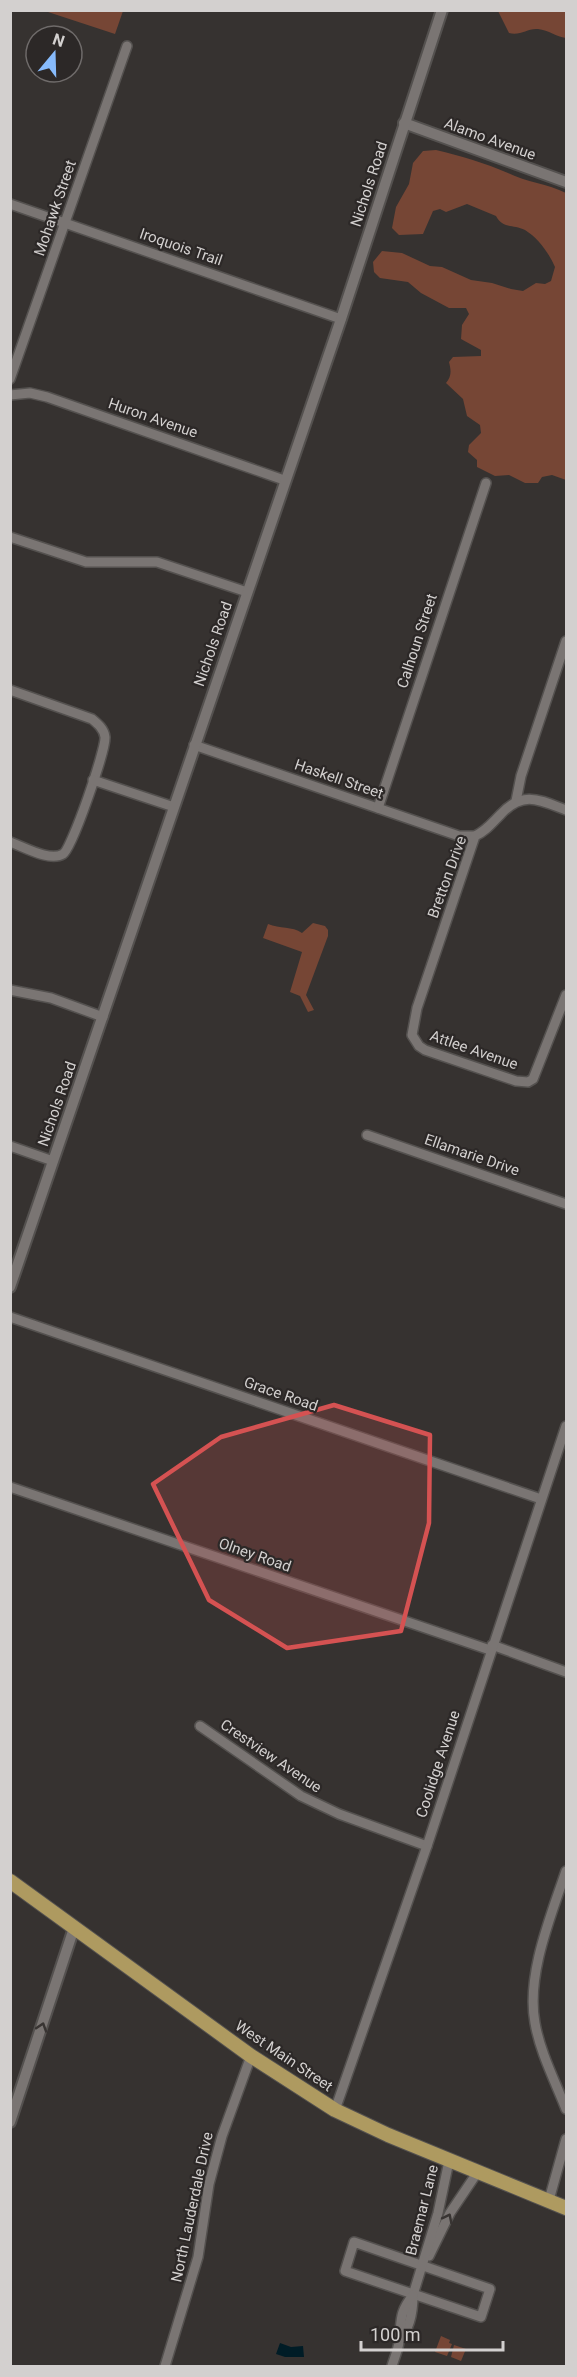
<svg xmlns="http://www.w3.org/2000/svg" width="577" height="2377" viewBox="0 0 577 2377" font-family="Roboto,sans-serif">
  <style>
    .green { fill: #764635 }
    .water { fill: #001c26 }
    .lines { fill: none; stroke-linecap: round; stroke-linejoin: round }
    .minor-casing { stroke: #54514f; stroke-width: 12 }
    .tertiary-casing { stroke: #54514f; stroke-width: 14 }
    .primary-casing { stroke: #54514f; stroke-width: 16 }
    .minor { stroke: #7a7573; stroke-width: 9 }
    .tertiary { stroke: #7a7573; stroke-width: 10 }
    .primary { stroke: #ae9a60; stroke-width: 14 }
    .oneway { stroke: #383432 }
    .marked { fill: #d55252; fill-opacity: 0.2; stroke: #d55252; stroke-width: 4.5; stroke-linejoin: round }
    .labels { text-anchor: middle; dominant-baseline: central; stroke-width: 4.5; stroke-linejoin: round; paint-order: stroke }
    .street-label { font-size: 15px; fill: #d3d0cf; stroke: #2c2827 }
  </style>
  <rect width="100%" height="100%" fill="#363230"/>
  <!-- green -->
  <g class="green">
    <polygon points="45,11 123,11 115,34"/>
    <path d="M498,11H566V38C556,37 549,30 538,29C527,28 521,36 509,33Z"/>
    <path d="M436,150C461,156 485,163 508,173C526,182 548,184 566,193V480L552,475L542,477L538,483H525L509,475L495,476L477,467V460L468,452L469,445L481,433L480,425L467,416L463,399L446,383C452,376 451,370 449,362L453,357L481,356V350L461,339L462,325L469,314L466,308H449L421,293L408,282L380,278L374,272L373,262L382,251L402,253L430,266L442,267L471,280L492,283L511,289L523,291L536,283L545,284L551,281L555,267C549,253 538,238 525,230C513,224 503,229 496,216L467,204L446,212L440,209L433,211L423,234L399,235L392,228L396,207L409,184L413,163L423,151Z"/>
    <path d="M313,923L325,926L328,930V936L306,995L314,1010L308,1012L300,996L290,992L302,952L263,938L268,924C280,929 292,926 302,933Z"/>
    <polygon points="441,2336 450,2340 449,2343 452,2344 447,2356 435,2352"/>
    <polygon points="454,2345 466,2349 461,2361 451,2357"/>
  </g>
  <!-- water -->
  <polygon class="water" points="280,2343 291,2347 303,2346 304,2357 285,2357 276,2354"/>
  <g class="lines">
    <defs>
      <g id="minor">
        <polyline points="10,204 341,319"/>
        <polyline points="10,379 127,46"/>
        <polyline points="10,395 30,393 47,397 284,480"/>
        <polyline points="10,537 86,562 157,562 247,592"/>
        <path d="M10,690L92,719C98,724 104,729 105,737C106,749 72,849 63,854C50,862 24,847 10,842"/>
        <polyline points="194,745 459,836 475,836"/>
        <polyline points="93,780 174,807"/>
        <polyline points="516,801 521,776 566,641"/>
        <polyline points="378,808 486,483"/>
        <path d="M566,810C540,800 523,790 501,814C492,823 486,831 475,836L417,1008L412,1035L419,1046L425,1050L516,1081L528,1082L533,1079L566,995"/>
        <polyline points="10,990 51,998 103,1017"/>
        <polyline points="367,1135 566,1204"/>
        <polyline points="10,1146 53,1161"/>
        <polyline points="10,1317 541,1499"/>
        <polyline points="10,1487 490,1650"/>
        <polyline points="492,1645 566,1672"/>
        <polyline points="200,1726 301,1796 339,1814 427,1846"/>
        <path d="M566,1871C551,1916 526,1975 535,2023C540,2052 555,2081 566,2109"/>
        <polyline points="335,2110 427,1846 566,1426"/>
        <polyline points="549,2200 566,2139"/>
        <polygon points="354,2242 490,2289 481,2317 345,2271"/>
        <polyline points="429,2256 450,2213 477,2173"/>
        <path d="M399,2340C410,2329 413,2310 413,2295L438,2213L449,2161"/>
        <polyline points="165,2366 198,2257 209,2184 222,2136 251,2056"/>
        <path d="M392,2366C394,2359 398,2350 399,2342C402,2321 398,2314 413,2295"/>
      </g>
      <g id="tertiary">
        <polyline points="404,123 566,182"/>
        <polyline points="10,1287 341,319 442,10"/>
        <polyline points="10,2122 74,1928"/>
      </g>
      <polyline id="primary" points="10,1881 251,2056 335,2110 388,2135 566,2208"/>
    </defs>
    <!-- minor casing -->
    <use href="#minor" class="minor-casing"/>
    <!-- tertiary casing -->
    <use href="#tertiary" class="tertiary-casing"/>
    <!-- primary casing -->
    <use href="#primary" class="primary-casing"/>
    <!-- minor -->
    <use href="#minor" class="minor"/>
    <!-- tertiary -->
    <use href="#tertiary" class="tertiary"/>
    <!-- primary -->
    <use href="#primary" class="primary"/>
  </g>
  <!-- one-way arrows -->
  <defs><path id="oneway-chevron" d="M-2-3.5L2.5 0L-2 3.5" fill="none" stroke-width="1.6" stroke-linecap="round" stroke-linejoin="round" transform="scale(1.5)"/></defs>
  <g class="oneway">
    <use href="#oneway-chevron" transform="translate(42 2027) rotate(-72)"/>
    <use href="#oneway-chevron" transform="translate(448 2218) rotate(-63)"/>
  </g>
  <!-- marked area -->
  <path class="marked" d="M334,1405L430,1435L429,1523L401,1631L287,1648L209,1600L153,1484L221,1437Z"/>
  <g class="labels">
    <!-- street labels -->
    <g class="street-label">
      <text transform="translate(490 139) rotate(20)">Alamo Avenue</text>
      <text transform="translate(369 184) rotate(-72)">Nichols Road</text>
      <text transform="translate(55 208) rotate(-71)">Mohawk Street</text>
      <text transform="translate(181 247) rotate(19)">Iroquois Trail</text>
      <text transform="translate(153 418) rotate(19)">Huron Avenue</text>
      <text transform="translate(417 641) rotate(-72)">Calhoun Street</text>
      <text transform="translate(213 644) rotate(-71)">Nichols Road</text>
      <text transform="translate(339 779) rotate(19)">Haskell Street</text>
      <text transform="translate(447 877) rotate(-70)">Bretton Drive</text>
      <text transform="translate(474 1050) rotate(19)">Attlee Avenue</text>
      <text transform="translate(57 1104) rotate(-71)">Nichols Road</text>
      <text transform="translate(472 1155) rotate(19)">Ellamarie Drive</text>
      <text transform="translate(281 1394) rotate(19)">Grace Road</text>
      <text transform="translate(255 1555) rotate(19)">Olney Road</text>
      <text transform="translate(271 1756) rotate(34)">Crestview Avenue</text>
      <text transform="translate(438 1764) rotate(-72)">Coolidge Avenue</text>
      <text transform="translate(284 2056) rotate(34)">West Main Street</text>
      <text transform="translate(192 2207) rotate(-78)">North Lauderdale Drive</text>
      <text transform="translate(422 2210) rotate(-76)">Braemar Lane</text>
    </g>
  </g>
  <!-- border -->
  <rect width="577" height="2377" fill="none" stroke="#d3d0cf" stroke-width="24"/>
  <!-- north arrow -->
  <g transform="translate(54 54) rotate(19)"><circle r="28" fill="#2c2827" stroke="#6f6b6a" stroke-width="1.5"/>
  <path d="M0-4.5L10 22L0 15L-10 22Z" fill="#87bbfc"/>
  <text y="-9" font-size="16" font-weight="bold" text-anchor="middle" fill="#d3d0cf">N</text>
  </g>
  <!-- scale -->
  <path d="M361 2341v9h142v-9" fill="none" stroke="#d3d0cf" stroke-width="3"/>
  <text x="370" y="2341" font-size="18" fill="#d3d0cf" stroke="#2c2827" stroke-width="4.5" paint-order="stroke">100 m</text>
</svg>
